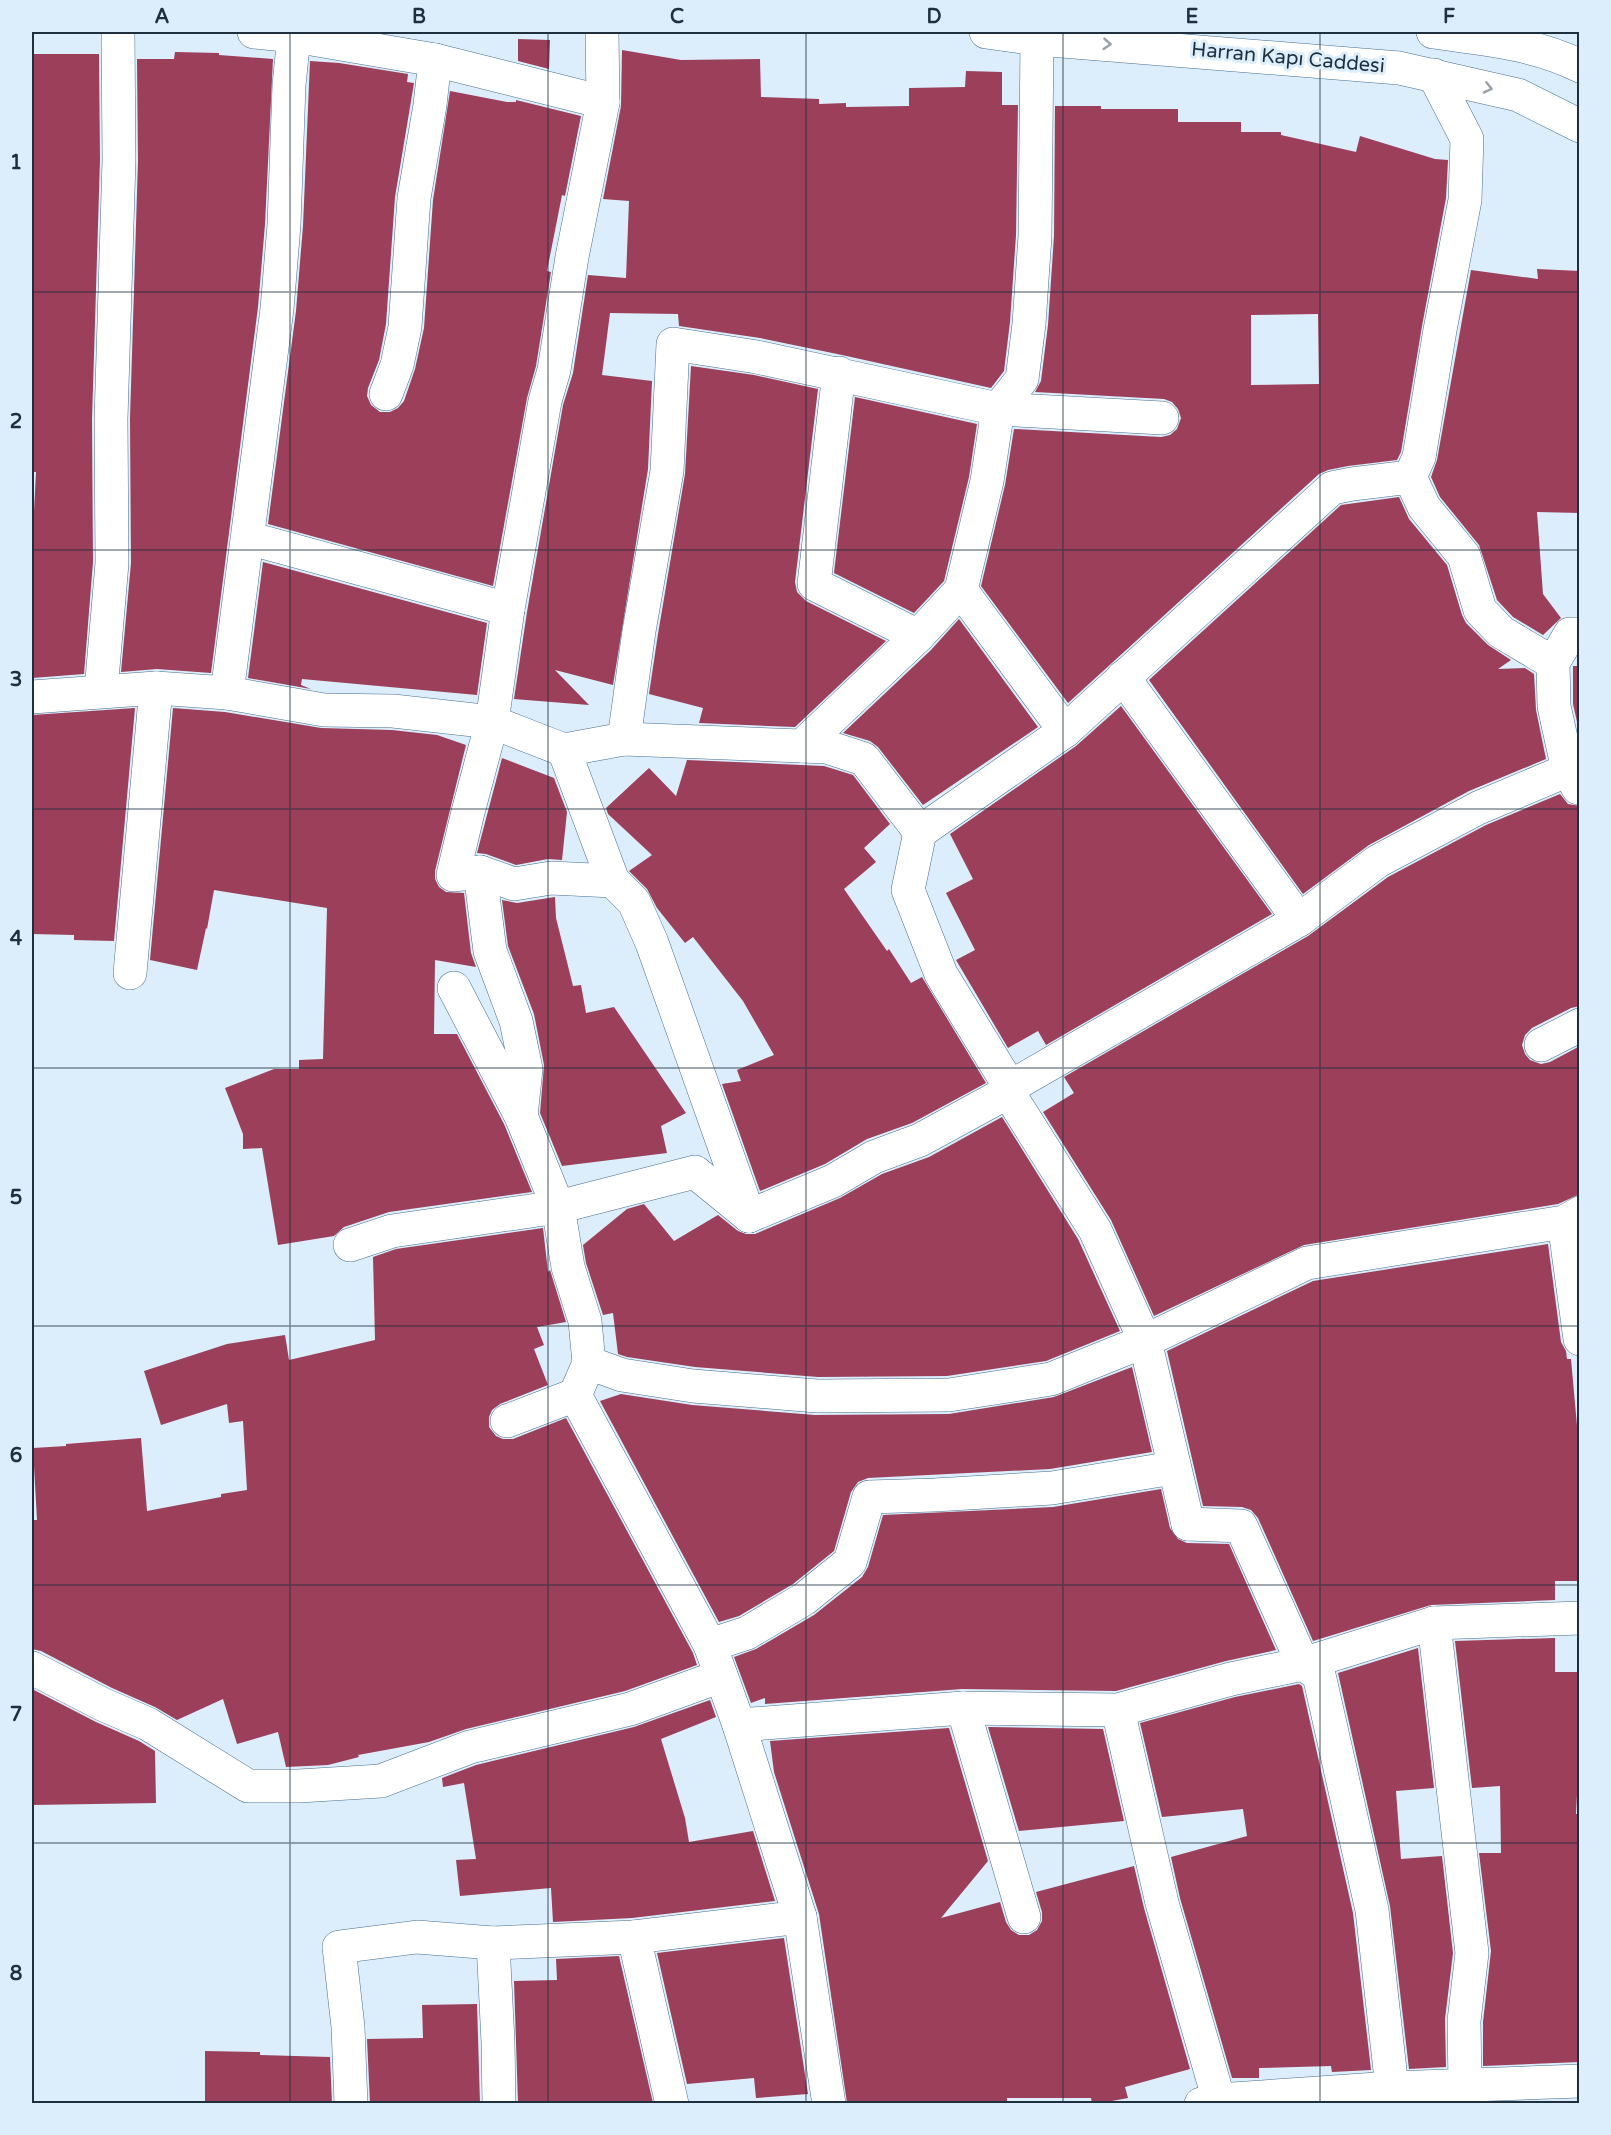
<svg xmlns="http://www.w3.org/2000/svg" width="1611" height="2135" viewBox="0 0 1611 2135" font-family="'Varela Round',sans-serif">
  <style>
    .building { fill: #9b3f5a; fill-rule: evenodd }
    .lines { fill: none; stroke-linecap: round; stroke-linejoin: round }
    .pedestrian-casing { stroke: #486f90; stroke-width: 34 }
    .minor-casing { stroke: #486f90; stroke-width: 34 }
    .tertiary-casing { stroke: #486f90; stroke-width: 34 }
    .secondary-casing { stroke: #486f90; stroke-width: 34 }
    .pedestrian { stroke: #fff; stroke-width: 33 }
    .minor { stroke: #fff; stroke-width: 33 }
    .tertiary { stroke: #fff; stroke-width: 33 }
    .secondary { stroke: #fff; stroke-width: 33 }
    .oneway { stroke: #9aa1a8 }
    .grid { fill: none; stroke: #1e2f3d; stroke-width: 1.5; stroke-opacity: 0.55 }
    .labels { text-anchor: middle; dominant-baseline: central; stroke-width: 6; stroke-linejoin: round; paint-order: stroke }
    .street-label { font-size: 20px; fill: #1e2f3d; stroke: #dcedfc }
    .neatline { fill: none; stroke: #1e2f3d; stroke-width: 2 }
    .grid-label { font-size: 20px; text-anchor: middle; font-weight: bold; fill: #1e2f3d }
  </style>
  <rect width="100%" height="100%" fill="#dcedfc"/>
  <!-- building -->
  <g class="building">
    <polygon points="518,39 550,40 549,69 518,61"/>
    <polygon points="622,50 681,60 760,59 761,97 819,99 819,104 846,103 846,107 909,106 909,88 965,87 966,71 1002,72 1002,105 1018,105 1016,235 1010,322 1004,371 991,388 842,355 760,338 679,326 678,314 610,313 602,375 652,381 648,469 613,685 555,670 589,705 514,699 527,612 563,405 573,373 588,275 626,278 629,201 603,199 621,106"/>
    <polygon points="175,52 219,53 219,55 273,59 265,224 258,307 211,673 157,669 121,672 131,563 130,419 138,161 137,59 174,59"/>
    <polygon points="32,54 99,54 100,160 92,419 93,562 84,674 32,678 32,550 36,472 32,472"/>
    <polygon points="310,61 339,63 408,74 407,82 414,83 395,197 386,324 379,360 368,388 367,396 371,405 380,412 390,412 398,408 404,401 415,369 424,328 433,200 450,91 507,102 516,102 516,100 581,116 565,196 562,195 547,271 551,272 536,366 527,398 493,586 268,524 296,311 303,226"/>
    <path d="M1055,106H1101V109H1178V122H1241V132H1281V135L1356,152L1360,136L1435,159L1448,160L1446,198L1422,326L1401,452L1397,460L1348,466L1328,470L1319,474L1068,703L981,586L1005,485L1014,429L1161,437L1170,435L1177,429L1181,418L1178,409L1172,402L1164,399L1035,392L1041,381L1048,325L1054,236ZM1318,314L1319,384L1251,385V315Z"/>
    <polygon points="1537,269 1580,271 1580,513 1537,512 1543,594 1561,618 1543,635 1513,617 1497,600 1479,545 1440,497 1431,477 1437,460 1471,270 1538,279"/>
    <polygon points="691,366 754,375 818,389 795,582 797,592 806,601 886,641 795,727 699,723 703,708 649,694 658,634 685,474"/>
    <polygon points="855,397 977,424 969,477 944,581 914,613 834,573"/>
    <polygon points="1399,497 1409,519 1447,565 1462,615 1466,623 1488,645 1511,660 1498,669 1525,668 1534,674 1536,710 1546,759 1469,791 1369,845 1303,894 1149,680 1341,505"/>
    <polygon points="263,562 487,623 477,695 302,679 301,685 311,689 248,678"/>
    <polygon points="959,619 1038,727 923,805 878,747 870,741 843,733 931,650"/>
    <polygon points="1573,666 1580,666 1580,735 1573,704"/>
    <polygon points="1121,706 1272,914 1046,1045 1038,1031 1008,1048 956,960 975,950 946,893 973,879 950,834 1076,746"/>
    <polygon points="135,708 114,941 74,940 74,935 32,934 32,715"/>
    <polygon points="173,708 225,712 321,728 392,730 437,735 466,745 435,871 435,879 439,887 446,892 464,893 471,953 476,967 435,960 434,1034 457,1034 504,1124 532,1192 389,1212 344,1227 334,1236 278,1245 262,1148 243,1149 243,1134 225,1088 274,1069 299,1069 299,1060 323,1059 327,908 214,890 207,929 206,928 197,970 150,960"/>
    <polygon points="502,758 554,778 567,812 562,860 548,859 516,865 486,854 477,853"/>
    <polygon points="687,760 824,766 853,775 890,824 864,848 876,862 844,889 887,951 889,949 911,983 922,977 986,1083 912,1123 867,1139 825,1164 760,1191 722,1084 741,1081 737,1070 774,1055 743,1001 693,937 685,943 657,908 647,889 629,871 652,855 608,814 606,808 649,768 676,796"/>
    <polygon points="1560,794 1568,804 1580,806 1580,1006 1571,1008 1532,1028 1525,1035 1522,1045 1525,1054 1530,1060 1541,1064 1550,1062 1580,1046 1580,1194 1558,1204 1304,1245 1154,1316 1111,1220 1043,1112 1074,1093 1064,1077 1308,936 1388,877 1486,825"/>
    <polygon points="555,897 556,918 573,986 581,985 586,1013 614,1007 686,1113 661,1126 667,1153 562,1166 540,1113 544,1065 534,1014 508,946 502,900 517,903"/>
    <polygon points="1002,1117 1078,1239 1120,1331 1046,1361 947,1376 818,1377 695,1367 627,1357 618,1354 613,1313 603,1315 586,1263 583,1245 627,1209 644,1204 674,1241 718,1215 738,1231 746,1234 755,1234 840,1198 882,1174 929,1157"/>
    <polygon points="543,1228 548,1272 550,1270 566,1322 537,1327 544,1345 534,1349 548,1385 500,1404 492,1410 489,1417 489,1427 496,1436 503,1439 513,1439 566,1418 693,1653 697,1665 625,1691 466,1729 429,1742 358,1755 359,1757 328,1765 286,1767 278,1732 237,1744 223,1699 177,1720 155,1707 112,1688 41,1651 32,1649 32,1520 37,1520 33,1448 66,1446 66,1444 141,1438 147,1511 221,1497 221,1494 247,1490 243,1421 229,1423 227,1404 161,1425 144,1371 227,1344 285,1335 289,1360 375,1340 373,1257 396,1249"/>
    <polygon points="1548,1244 1561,1342 1566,1351 1567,1359 1571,1359 1580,1459 1580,1581 1555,1581 1555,1600 1431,1605 1313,1641 1258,1518 1251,1510 1242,1507 1203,1506 1167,1351 1313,1281"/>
    <polygon points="1132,1367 1152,1452 1050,1469 868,1478 858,1482 851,1492 834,1551 793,1584 739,1616 719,1622 600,1401 621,1394 692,1405 815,1415 949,1414 1054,1397"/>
    <polygon points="1161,1489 1170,1528 1178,1539 1187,1543 1229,1544 1276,1650 1226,1661 1116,1691 962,1689 765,1704 765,1698 751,1703 734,1657 756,1649 814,1615 862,1577 868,1567 883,1515 1053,1507"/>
    <polygon points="1555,1638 1555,1672 1580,1672 1580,1736 1576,1814 1580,1814 1580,2062 1483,2066 1483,2022 1491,1951 1479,1853 1501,1853 1500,1786 1472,1788 1455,1641"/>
    <polygon points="1418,1648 1434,1788 1396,1791 1401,1859 1442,1856 1453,1953 1445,2019 1446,2067 1409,2069 1390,1906 1338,1673"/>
    <polygon points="1299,1684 1302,1686 1353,1913 1371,2070 1332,2072 1331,2066 1259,2068 1259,2078 1232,2078 1180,1898 1171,1857 1247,1836 1243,1809 1162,1817 1140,1723 1235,1697"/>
    <polygon points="32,1689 96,1722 139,1741 155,1751 156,1803 32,1805"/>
    <polygon points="710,1700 716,1717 661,1739 685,1818 689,1842 753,1831 775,1901 632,1918 553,1922 551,1888 460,1896 456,1860 476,1859 464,1783 443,1787 442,1778 476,1765 634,1727"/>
    <polygon points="988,1727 1103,1729 1124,1821 1019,1831"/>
    <polygon points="949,1728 988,1861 941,1918 1000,1902 1006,1922 1011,1930 1019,1935 1029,1935 1037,1930 1042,1921 1042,1912 1036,1892 1134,1866 1144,1908 1190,2069 1125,2087 1128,2098 1101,2103 1092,2103 1091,2098 1007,2098 1007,2103 847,2103 819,1914 774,1772 770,1741"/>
    <polygon points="784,1938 808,2094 756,2098 754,2078 687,2084 657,1953"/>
    <polygon points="619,1956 653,2103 518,2103 514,1981 557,1980 556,1959"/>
    <polygon points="477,2004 480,2103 370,2103 367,2039 423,2038 422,2005"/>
    <polygon points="205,2051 260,2052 260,2055 330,2057 332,2103 205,2103"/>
  </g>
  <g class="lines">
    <defs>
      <g id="pedestrian">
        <polyline points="507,1421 575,1395 710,1645"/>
        <polyline points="1188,1524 1241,1526 1303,1664"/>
      </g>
      <g id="minor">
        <polyline points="254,32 294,36 435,60 603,102"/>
        <polyline points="602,32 603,102 572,257 554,370 545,401 508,609 492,722 468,812 453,875 480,872 514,884 551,878 613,881"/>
        <polyline points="839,373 814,584 918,636"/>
        <polyline points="386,394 397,365 405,327 414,198 430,105 435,60"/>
        <polyline points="1410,477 1424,507 1464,556 1480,610 1501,632 1553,663"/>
        <polyline points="248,538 508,609"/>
        <polyline points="961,590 1065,731"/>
        <polyline points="1123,677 1299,920"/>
        <polyline points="101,691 112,563 111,419 119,160 118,32"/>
        <polyline points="227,693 277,309 284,225 289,85 294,36"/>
        <polyline points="32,697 156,688 227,693 324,710 393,711 492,722 564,750 624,739 827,747 864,759 920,832 908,890 941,974 1010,1087 1008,1092 1095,1230 1145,1341 1188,1524"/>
        <polyline points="624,739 639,631 667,471 673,344 757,357 998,409 1162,418"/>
        <polyline points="802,746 918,636 961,590 987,481 998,409 1022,379 1029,324 1035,236 1037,39"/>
        <polyline points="564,750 613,881 634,902 652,943 749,1216"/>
        <polyline points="1578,788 1568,770 1554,706 1553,663 1570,634 1580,634"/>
        <polyline points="920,832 1065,731 1332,488 1352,484 1410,477 1419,457 1440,330 1465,200 1467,139 1434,75"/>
        <polyline points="480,872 490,951 516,1021 526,1069 521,1116"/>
        <polyline points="130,973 156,688"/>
        <polyline points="454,988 521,1116 558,1207 568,1267 585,1321 589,1363 575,1395"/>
        <polyline points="1541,1045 1580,1025"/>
        <polyline points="1010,1087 1299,920 1378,861 1478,808 1568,770"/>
        <polyline points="749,1216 833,1181 874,1157 920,1140 1008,1092"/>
        <polyline points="1564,1222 1580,1339"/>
        <polyline points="350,1245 392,1231 558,1207 695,1172 749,1216"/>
        <polyline points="589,1363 622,1375 693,1386 817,1396 949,1395 1051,1379 1145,1341 1307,1263 1564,1222 1580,1213"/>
        <polyline points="1434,1623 1472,1953 1464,2021 1465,2085 1468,2104"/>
        <polyline points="1303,1664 1319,1675 1372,1910 1392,2088"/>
        <polyline points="32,1668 104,1705 148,1724 248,1786 299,1786 381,1781 470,1747 630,1709 721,1676"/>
        <polyline points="963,1708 1024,1917"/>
        <polyline points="1118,1710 1162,1903 1220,2104"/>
        <polyline points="739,1725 963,1708 1118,1710 1231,1679 1303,1664 1434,1623 1580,1618"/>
        <polyline points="493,1943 498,2042 499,2104"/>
        <polyline points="351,2104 348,2027 339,1947 417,1937 493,1943 634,1937"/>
        <polyline points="672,2104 634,1937 800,1917"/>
        <polyline points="829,2104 800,1917 739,1725 710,1645 747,1633 804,1599 850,1562 869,1497 935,1495 1052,1488 1173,1468"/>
      </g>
      <polyline id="tertiary" points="1201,2104 1218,2100 1392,2088 1580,2081"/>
      <g id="secondary">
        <polyline points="986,32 1037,39 1399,68 1518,95 1580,126"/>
        <path d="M1433,32C1482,39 1534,43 1580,66"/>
      </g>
    </defs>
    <!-- pedestrian casing -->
    <use href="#pedestrian" class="pedestrian-casing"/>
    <!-- minor casing -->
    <use href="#minor" class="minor-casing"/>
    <!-- tertiary casing -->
    <use href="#tertiary" class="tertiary-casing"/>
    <!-- secondary casing -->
    <use href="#secondary" class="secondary-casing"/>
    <!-- pedestrian -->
    <use href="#pedestrian" class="pedestrian"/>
    <!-- minor -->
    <use href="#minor" class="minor"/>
    <!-- tertiary -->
    <use href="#tertiary" class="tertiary"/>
    <!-- secondary -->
    <use href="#secondary" class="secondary"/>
  </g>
  <!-- one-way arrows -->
  <defs><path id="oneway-chevron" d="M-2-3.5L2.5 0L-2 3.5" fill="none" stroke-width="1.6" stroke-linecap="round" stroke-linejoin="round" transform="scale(1.5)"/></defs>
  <g class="oneway">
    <use href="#oneway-chevron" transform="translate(1107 44) rotate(4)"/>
    <use href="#oneway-chevron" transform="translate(1488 88) rotate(13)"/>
  </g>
  <!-- grid -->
  <path class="grid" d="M290,32V2104M548,32V2104M806,32V2104M1063,32V2104M1320,32V2104M32,292H1580M32,550H1580M32,809H1580M32,1068H1580M32,1326H1580M32,1585H1580M32,1843H1580"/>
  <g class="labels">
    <!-- street labels -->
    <g class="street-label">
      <text transform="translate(1288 58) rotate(5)">Harran Kapı Caddesi</text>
    </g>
  </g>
  <!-- border -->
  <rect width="1611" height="2135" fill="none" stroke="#dcedfc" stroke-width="66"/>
  <rect x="33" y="33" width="1545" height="2069" class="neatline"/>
  <g class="grid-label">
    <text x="162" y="23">A</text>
    <text x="419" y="23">B</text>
    <text x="677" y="23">C</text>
    <text x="934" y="23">D</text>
    <text x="1192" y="23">E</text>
    <text x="1449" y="23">F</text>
    <text x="16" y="169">1</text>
    <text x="16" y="428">2</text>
    <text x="16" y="686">3</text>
    <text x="16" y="945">4</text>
    <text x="16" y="1204">5</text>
    <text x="16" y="1462">6</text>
    <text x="16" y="1721">7</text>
    <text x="16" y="1980">8</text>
  </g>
</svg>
